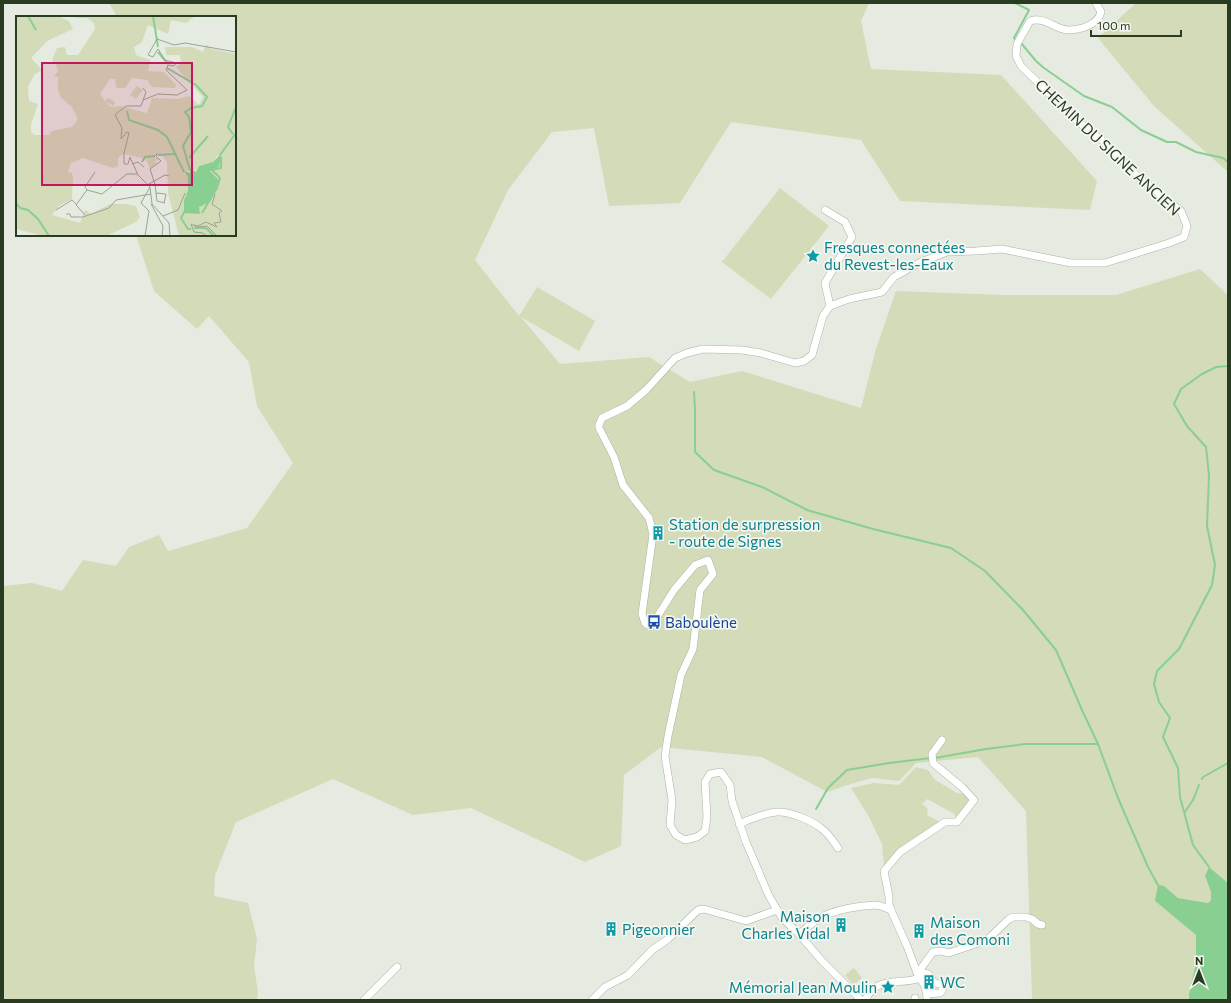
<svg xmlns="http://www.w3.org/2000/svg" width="1231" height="1003" viewBox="0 0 1231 1003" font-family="Commissioner,sans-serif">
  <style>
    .green { fill: #d3dbb9 }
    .water { fill: #89cf92 }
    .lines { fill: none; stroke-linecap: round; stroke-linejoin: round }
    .stream { stroke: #89cf92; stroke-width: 2 }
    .street-casing { stroke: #a9b3a3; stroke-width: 8 }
    .street { stroke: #fff; stroke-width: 7 }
    .labels { text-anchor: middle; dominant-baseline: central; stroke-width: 3.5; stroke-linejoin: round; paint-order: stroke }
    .street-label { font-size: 15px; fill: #293b21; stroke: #f4f7f0 }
    .culture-label { font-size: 15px; fill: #0d838f; stroke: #f4f7f0; text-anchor: start }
    .transit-label { font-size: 15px; fill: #164399; stroke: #f4f7f0; text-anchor: start }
    .inset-river { fill: none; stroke: #89cf92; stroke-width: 2 }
    .inset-road { fill: none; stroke: #9aa594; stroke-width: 1 }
    .view { fill: #c2185b; fill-opacity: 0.15; stroke: #c2185b; stroke-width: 2 }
    .inset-edge { fill: none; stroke: #293b21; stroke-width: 2 }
  </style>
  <rect width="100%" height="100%" fill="#e5ebe0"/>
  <!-- green -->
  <g class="green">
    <polygon points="109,3 869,3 861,21 871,69 1001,75 1097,181 1090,210 900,201 861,140 731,122 680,203 609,206 594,128 552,132 508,190 475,260 519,316 537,287 595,321 579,351 521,317 560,364 649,357 690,382 742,371 861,408 876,349 896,291 1003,295 1116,295 1200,269 1228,295 1228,883 1209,867 1205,876 1211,892 1211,900 1208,903 1178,898 1164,886 1155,901 1196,935 1196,963 1189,994 1189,1000 1032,1000 1026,811 978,757 916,763 899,781 872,778 851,784 827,792 762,757 661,747 624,775 621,846 585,862 471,808 413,815 333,779 236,822 215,875 214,896 248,903 257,939 254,966 258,993 257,1000 3,1000 3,586 32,583 62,591 83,560 116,566 129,547 159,535 168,551 247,528 293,463 257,406 249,362 209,316 197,329 154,291 136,235 235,235 235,17 117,17"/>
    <polygon points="1135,3 1228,3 1228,172 1154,106 1098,38 1135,4"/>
    <polygon points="780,188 829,226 771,299 722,262"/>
    <polygon points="916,767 928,770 935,780 957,793 965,794 970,800 958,818 953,813 927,799 922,804 928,809 927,815 940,822 884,866 882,844 868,815 851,788 874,783 899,785"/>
    <polygon points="854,968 862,978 853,985 845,975"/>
  </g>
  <!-- water -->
  <polygon class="water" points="1209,867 1228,883 1228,1000 1189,1000 1189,994 1196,963 1196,935 1155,901 1158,885 1164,886 1178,898 1208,903 1211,900 1211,892 1205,876"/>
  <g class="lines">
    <!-- stream -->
    <g class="stream">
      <polyline points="1015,3 1029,10 1014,38 1015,39"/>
      <polyline points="1021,43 1036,61 1044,68 1084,96 1112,107 1141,130 1167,142 1176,142 1196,152 1223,158 1228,162"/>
      <polyline points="694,392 695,409 695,452 714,470 762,487 807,510 873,529 951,548 985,571 1023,610 1056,650 1082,710 1098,744 1118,798 1148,867 1159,887"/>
      <polyline points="935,758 986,749 1025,744 1098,744"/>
      <polyline points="1202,779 1203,777 1228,763"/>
      <polyline points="816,809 828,788 847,770 889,763 931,758"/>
      <polyline points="1185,812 1193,800 1199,785"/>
      <polyline points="1209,867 1193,845 1180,797 1178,768 1163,737 1170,718 1159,702 1154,684 1157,671 1179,649 1212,585 1215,565 1207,526 1209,475 1206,447 1187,426 1174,404 1181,389 1202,374 1216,367 1228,366"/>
    </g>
    <defs>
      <g id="street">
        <polyline points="825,210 845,222 852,237 825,283 830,306 823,316 812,355 804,361 795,363 761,353 742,350 703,349 687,353 675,358 646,390 627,406 602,418 599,425 599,428 614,457 623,485 649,518 653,534 642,614 645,623 648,625 654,622 674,590 695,565 708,560 713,574 700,590 693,649 681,675 668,736 665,756 672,800 670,825 676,835 685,840 697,837 705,831 707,817 705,782 710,774 721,772 730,785 732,801 746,842 769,896 782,918 799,934 822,961 861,1000"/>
        <path d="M830,306L849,299L882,292L894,277L921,262L947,252L976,251L1002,249L1071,263H1105L1169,243L1184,237L1187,226L1181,211L1138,177L1103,141L1077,121L1021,66L1016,56L1017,44L1030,21C1045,16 1054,29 1068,30C1080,30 1098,25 1101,12L1096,3"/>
        <path d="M739,824C751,819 764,813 777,812C789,811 813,821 822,829C829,834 833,841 838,848"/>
        <path d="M799,934C808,927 817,918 828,914C841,909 861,906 875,905L881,906L891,910"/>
        <path d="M919,974C927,971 931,975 933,982L942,985L943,988L942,991L940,993L927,994"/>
        <polyline points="919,978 922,967 933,952 941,951 949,953 987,940 1009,919 1013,917 1026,917 1032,919 1038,924 1042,925"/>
        <polyline points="915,998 915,1000"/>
        <polyline points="364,1000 397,967"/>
        <polyline points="592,1000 605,987 628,975 652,950 668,939 698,910 704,909 746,921 777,910"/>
        <path d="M865,1000C868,995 872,988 878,986C890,979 906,984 919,978"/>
        <path d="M927,1000C927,992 925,983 919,978L907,946L891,910L889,904V897L884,871L900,852L945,822H957L974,800L962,787L933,763L932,754L942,740"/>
      </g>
    </defs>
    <!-- street casing -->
    <use href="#street" class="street-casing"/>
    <!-- street -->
    <use href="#street" class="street"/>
  </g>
  <!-- icons -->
  <defs>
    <symbol id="sight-bare" viewBox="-9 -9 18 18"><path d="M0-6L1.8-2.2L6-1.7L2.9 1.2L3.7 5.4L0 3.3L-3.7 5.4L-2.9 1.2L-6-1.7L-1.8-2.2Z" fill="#0f9aa8" stroke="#f4f7f0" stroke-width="2.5" paint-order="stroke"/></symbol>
    <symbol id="building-bare" viewBox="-9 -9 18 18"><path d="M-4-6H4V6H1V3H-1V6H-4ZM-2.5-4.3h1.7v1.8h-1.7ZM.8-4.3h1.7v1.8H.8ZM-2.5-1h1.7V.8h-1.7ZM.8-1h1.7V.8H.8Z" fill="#0f9aa8" stroke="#f4f7f0" stroke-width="2.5" paint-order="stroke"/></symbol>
    <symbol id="bus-bare" viewBox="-9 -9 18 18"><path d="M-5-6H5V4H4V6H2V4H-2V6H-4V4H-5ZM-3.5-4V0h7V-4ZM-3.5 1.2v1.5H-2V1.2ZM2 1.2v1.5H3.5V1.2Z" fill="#1a4fb4" stroke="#f4f7f0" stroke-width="2.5" paint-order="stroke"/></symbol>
  </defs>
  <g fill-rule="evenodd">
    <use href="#sight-bare" x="803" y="246" width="20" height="20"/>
    <use href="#building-bare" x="648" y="523" width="20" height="20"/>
    <use href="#bus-bare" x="644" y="612" width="20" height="20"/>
    <use href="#building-bare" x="831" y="915" width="20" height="20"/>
    <use href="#building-bare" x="601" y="919" width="20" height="20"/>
    <use href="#building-bare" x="909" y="921" width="20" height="20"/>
    <use href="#building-bare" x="919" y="972" width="20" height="20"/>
    <use href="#sight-bare" x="878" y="977" width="20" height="20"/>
  </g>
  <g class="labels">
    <!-- street labels -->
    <g class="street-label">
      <text transform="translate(1108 147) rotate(43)">CHEMIN DU SIGNE ANCIEN</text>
    </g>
    <!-- culture labels -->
    <g class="culture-label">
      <text x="824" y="247">Fresques connectées<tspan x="824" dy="17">du Revest-les-Eaux</tspan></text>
      <text x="669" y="524">Station de surpression<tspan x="669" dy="17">- route de Signes</tspan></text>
      <text x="830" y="916" text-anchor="end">Maison<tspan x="830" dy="17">Charles Vidal</tspan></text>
      <text x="930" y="922">Maison<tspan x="930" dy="17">des Comoni</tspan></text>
      <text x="622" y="929">Pigeonnier</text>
      <text x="940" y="982">WC</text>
      <text x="877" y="987" text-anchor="end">Mémorial Jean Moulin</text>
    </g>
    <!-- transit labels -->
    <g class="transit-label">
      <text x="665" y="622">Baboulène</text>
    </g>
  </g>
  <!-- overview -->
  <g transform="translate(16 16)">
    <rect width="220" height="220" fill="#e5ebe0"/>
    <path d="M0,0H42L53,5L57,13L31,25L15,42L26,54L19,58L12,70L13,85L22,88L15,108V115L18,119H33L36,115L56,111L62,103L56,91L45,82L42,73V61L38,60L42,55L40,49L36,44L41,32L49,31L51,39H62L79,13L78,7L71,2H59L60,0H179L170,7L155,4L152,18L132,9L126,26L118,31L120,39L134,44L132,55L148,56L160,69L159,72L136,71L131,64L116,62L109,72H100L99,63H94L84,78L89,85L92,82L99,86L97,90L91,86L94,91L105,90L131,97L136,82L162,83L173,80L183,89L187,81L160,51L165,47L164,39H150L149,31H176L187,36L190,28L195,33L220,38V220H163L152,177L151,146L146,139L138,140L144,144L139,145L141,147L134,153L130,143L107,138L102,142V150L97,152L67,142L55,147L52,156L56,157L57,162L56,183L43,190L36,199L64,207L69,194L75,198L94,188H110L120,190L124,201L120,206L90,220L24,219L0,213ZM202,139V152L194,155L203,164L194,186L183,191V197H168V184L172,174V161L168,155L179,156L183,150L197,146ZM121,70L127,74L120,83L114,79Z" fill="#d3dbb9" fill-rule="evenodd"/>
    <path d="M205,138L203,151L194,155L203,164L194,186L183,191L184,198L168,197V184L172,174V161L168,155L174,157V153L180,156L183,150L197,146Z" fill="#89cf92"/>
    <path class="inset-river" d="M12,0L20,14M137,0L142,31M142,36L152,48M151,52L180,69L191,81L186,90L175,92L169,96L173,101L175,116L167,130L174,154M111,95L113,104L142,114L151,121L168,156M217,118L212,111L220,91M142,139L160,138M204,139L220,117M173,142L192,120M126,146L129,141L139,140M0,187L4,192L12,194L22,203L33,220M169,195L165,202L172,213H175M186,197L201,172L204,162L196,154L205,152V141M178,212H190L198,220"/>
    <path class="inset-road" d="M127,72L130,76L125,90H110L99,99L106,112L105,123L111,116L113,117L108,137V148H112L114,141L122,159L134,171M127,84L142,78L161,79L171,74L150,54L152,49L158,50L160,47L149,44L142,33L137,41L132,39L141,23L158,29L169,27L220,36M141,137L140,140L145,145L134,153L139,168L141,185L149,187M116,148L122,146L128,151M131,169L149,159L153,160M134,171L136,188L153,207L154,220M71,174L86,178L111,158H121M71,174L69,171L79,156M140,177L150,178L148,187M135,188L147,210L146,220M40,194L56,184L60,188M50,198H54L55,201H67L93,192L100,184L135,178M69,199L60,189L71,174M147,200L162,194L169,177M178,209L182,210L190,206L201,211L198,207L205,206L203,197L206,195L196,188L199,178M129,220L133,195L125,187L134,171M190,220L187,217L178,216L175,208L181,211L191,210L201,220"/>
    <path class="view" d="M26,47H176V169H26Z"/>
    <rect width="220" height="220" class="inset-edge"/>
  </g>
  <!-- border -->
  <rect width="1231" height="1003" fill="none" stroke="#293b21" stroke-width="8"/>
  <!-- north arrow -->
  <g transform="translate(1199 971)" stroke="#f4f7f0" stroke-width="3" paint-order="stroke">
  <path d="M0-3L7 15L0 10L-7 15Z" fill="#293b21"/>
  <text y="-6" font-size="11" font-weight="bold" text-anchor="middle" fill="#293b21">N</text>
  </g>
  <!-- scale -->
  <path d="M1091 30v6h90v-6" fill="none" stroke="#293b21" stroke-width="2"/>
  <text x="1097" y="30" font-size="12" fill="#293b21" stroke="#f4f7f0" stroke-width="3" paint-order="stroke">100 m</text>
</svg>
